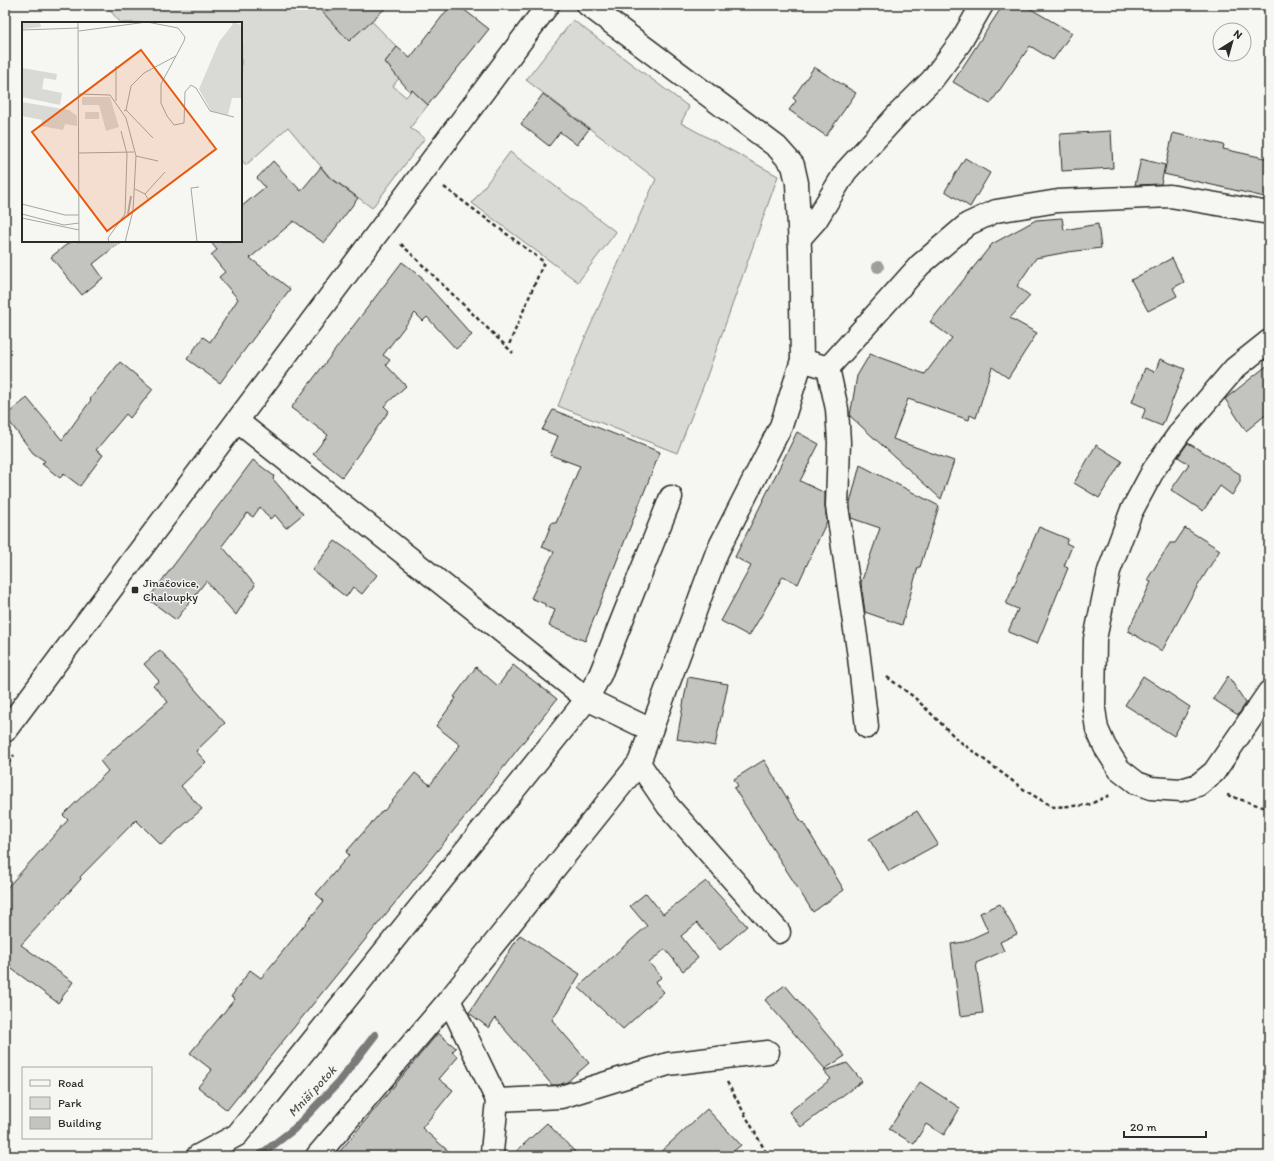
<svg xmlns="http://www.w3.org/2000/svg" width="1274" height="1161" viewBox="0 0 1274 1161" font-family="Itim,sans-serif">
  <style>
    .green { fill: #d9d9d5; stroke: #828280 }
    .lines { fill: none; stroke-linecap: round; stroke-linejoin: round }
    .stream { stroke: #7a7a78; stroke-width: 8 }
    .building { fill: #c3c3c0; stroke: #2b2b2b }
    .minor-casing { stroke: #2b2b2b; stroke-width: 25 }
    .tertiary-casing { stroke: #2b2b2b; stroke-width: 25 }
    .path { stroke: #2b2b2b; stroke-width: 2.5; stroke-dasharray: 4 3; stroke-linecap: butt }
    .minor { stroke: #f6f6f2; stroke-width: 22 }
    .tertiary { stroke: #f6f6f2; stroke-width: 22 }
    .tree { fill: #9e9e9c }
    .poi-dot { fill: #2b2b2b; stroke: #f6f6f2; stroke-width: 1.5 }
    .labels { text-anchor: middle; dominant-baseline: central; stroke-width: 3; stroke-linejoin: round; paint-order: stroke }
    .poi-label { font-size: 12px; fill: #2b2b2b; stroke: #f6f6f2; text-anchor: start }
    .water-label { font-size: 13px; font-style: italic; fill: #525251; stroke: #f6f6f2 }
    .inset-river { fill: none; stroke: #aeaeab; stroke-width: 2 }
    .inset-road { fill: none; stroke: #a5a5a2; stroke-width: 1 }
    .view { fill: #e8590c; fill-opacity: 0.15; stroke: #e8590c; stroke-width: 2 }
    .inset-edge { fill: none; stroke: #2b2b2b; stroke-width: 2 }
  </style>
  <rect width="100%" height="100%" fill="#f6f6f2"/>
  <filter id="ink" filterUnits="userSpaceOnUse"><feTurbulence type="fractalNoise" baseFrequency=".025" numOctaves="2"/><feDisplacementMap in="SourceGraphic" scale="8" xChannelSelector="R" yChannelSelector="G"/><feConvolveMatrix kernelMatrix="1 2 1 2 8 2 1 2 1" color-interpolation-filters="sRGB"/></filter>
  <g filter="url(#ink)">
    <!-- green -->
    <g class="green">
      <polygon points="107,5 356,5 397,47 385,62 399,78 393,86 406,97 412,90 428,105 410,128 425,138 372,208 328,175 288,127 246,165 241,159 241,23 121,23 106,6"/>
      <polygon points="573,20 689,107 681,123 778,176 703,387 677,453 558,406 584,340 656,179 526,80"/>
      <polygon points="510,152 616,232 578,282 472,203"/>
    </g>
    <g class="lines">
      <!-- stream -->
      <polyline class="stream" points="259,1156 294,1129 338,1083 375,1035"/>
    </g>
    <!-- building -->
    <g class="building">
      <polygon points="316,5 389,5 349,41"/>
      <polygon points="451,5 458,5 489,29 428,105 412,90 410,92 385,62 397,47 410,58"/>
      <polygon points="1003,5 1024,5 1072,33 1053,60 1030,46 990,104 953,82"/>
      <polygon points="814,67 856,93 826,136 789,110 796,101 793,98"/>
      <polygon points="543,94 589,129 577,145 560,132 549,146 521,124"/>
      <polygon points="1111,131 1113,168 1062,171 1060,134"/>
      <polygon points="1173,133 1224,145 1223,149 1269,159 1269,198 1164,174"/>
      <polygon points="965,158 990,173 970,207 945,191"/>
      <polygon points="1141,159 1165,165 1161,184 1135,185"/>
      <polygon points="273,161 301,191 321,167 328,176 358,198 324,243 294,221 250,258 290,289 220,383 187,359 203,337 210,342 238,299 219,277 225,272 211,255 217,250 210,241 241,241 241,207 265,187 257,178"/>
      <polygon points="1062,218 1064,230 1098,224 1101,248 1068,252 1036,258 1017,286 1030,296 1010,318 1037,333 1008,378 992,367 976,418 970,415 969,420 908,399 893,439 954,461 941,499 850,416 857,376 870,354 925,374 952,338 930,322 992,244 1036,220"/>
      <polygon points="71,241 122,241 93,264 103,278 82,295 51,257"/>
      <polygon points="1172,258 1184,282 1173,288 1177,296 1148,311 1131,280"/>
      <polygon points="402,262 422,277 422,279 472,335 456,349 427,317 423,321 415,313 383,355 390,360 386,365 406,386 384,406 389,411 342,477 313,454 328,435 291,408"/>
      <polygon points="1160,359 1185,369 1162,426 1142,418 1146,408 1132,402 1145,368 1155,372"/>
      <polygon points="120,362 153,389 130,418 126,414 96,450 103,455 80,486 64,474 60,478 42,464 45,461 33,453 5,416 27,398 62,440 91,400 90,399"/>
      <polygon points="1269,364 1269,412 1246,431 1225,399"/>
      <polygon points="553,410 660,452 585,641 549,626 555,610 545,606 545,604 531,598 554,552 542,547 552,522 556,523 580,466 550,455 558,436 542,430"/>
      <polygon points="797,432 819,444 800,481 825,493 825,508 827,521 798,584 783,576 764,611 749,636 721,621 751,566 735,557"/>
      <polygon points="1188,443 1240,474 1240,482 1232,495 1220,486 1203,511 1171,490 1189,464 1178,457"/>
      <polygon points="1096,445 1122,461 1099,498 1074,483"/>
      <polygon points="253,460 274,476 273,479 303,514 286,528 275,515 270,519 260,507 253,517 247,513 222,546 255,585 236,615 206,581 176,620 148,599"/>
      <polygon points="860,465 939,506 920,567 918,567 902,625 865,612 861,583 880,528 851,518 850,503"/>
      <polygon points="1039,527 1068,539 1066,543 1072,546 1064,566 1068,568 1037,644 1008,632 1018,609 1006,604"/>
      <polygon points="1185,528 1220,550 1191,597 1162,651 1128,631 1151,582 1147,580 1170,543 1175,543"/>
      <polygon points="335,541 348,550 377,575 362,594 353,587 346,597 312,570"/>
      <polygon points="160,650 225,723 196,751 206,762 181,786 202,809 161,845 136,820 80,877 81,879 21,945 73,982 58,1003 5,964 5,890 68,820 63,815 108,771 100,761 168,702 153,685 159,681 144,664"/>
      <polygon points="513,665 557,699 467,814 227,1110 198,1087 212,1070 190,1053 235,999 231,997 250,970 261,978 324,901 316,894 349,855 346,852 383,810 384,811 415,773 430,785 460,745 436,726 456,698 454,697 476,667 498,686"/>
      <polygon points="1143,676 1190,707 1174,736 1125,705"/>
      <polygon points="1228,676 1246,703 1238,715 1213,699"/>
      <polygon points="688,677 728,684 715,746 677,739"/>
      <polygon points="764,760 802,823 803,822 844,890 813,912 734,788 738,786 734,779"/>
      <polygon points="917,811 938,844 889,871 869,839"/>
      <polygon points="706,881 747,926 720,950 697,923 681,936 698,958 683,971 665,949 649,963 662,977 655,982 664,992 623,1029 578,987 647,926 630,906 646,893 663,914"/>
      <polygon points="1000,904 1017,934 1000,942 1004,951 976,963 983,1013 960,1016 951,944 964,942 988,931 980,913"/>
      <polygon points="520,935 580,974 552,1020 589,1063 567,1082 559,1085 552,1085 495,1018 489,1028 469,1013"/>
      <polygon points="785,985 845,1056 825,1069 765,1000"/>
      <polygon points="438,1033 456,1048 452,1052 458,1057 439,1079 453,1090 422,1128 454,1156 336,1156"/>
      <polygon points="847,1063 862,1081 801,1127 789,1112 831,1079 824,1071"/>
      <polygon points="920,1082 960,1108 944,1135 926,1124 914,1144 889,1129"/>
      <polygon points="707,1109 741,1145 728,1156 656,1156"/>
      <polygon points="547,1123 579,1156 511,1156"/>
    </g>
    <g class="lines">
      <defs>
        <g id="minor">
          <polyline points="800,238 816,220 846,171 900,112 932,80 960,43 982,5"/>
          <polyline points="1269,341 1235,368 1181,431 1154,469 1131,512 1109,571 1095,639 1094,709 1097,729 1105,747 1119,769 1137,783 1151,788 1181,790 1198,785 1214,772 1269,692"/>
          <polyline points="802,360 828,368 920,265 968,224 996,211 1058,201 1170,196 1269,213"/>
          <polyline points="828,368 837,409 839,442 837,506 859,657 867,727"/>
          <polyline points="237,421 587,699 651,730"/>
          <polyline points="639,763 668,806 779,932"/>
          <polyline points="449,1000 497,1100 492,1152"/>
          <polyline points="497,1100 561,1097 668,1064 768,1052"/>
          <polyline points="198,1156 237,1135 587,699 600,675 671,497"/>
          <polyline points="317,1156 449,1000 639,763 717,552 781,426 802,360 800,250 797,183 793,165 777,147 588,5"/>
        </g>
        <polyline id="tertiary" points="5,731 548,5"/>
      </defs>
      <!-- minor casing -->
      <use href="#minor" class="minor-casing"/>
      <!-- tertiary casing -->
      <use href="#tertiary" class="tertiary-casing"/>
      <!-- path -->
      <g class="path">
        <polyline points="444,187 544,262 508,347"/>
        <polyline points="401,244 513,353"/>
        <polyline points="887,677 914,697 958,740 1026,791 1053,807 1088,805 1110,795"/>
        <polyline points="5,768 14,755"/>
        <polyline points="1227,795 1269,809"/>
        <polyline points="727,1082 768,1156"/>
      </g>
      <!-- minor -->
      <use href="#minor" class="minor"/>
      <!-- tertiary -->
      <use href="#tertiary" class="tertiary"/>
    </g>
    <!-- trees -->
    <circle class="tree" cx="878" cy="267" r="6"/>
  </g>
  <!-- markers -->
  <rect class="poi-dot" x="131" y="586" width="8" height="8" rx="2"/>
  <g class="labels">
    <!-- poi labels -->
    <g class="poi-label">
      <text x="143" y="583">Jinačovice,<tspan x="143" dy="14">Chaloupky</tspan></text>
    </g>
    <!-- water labels -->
    <g class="water-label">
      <text transform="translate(312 1091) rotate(-47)">Mniší potok</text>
    </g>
  </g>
  <!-- overview -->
  <g transform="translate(22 22)">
    <rect width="220" height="220" fill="#f6f6f2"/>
    <path d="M0,0H18L19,5L1,7ZM209,0L220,3V76H210L206,93L189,89L177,67L197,20L211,2ZM0,46L35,52L34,58L22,56L20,67L40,71L38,83L0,75ZM60,75H88L97,105L84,109L77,83H60ZM0,80L47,88L55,94V104L43,102L41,108L19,104L20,98L0,94ZM63,90H77V97H63Z" fill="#d9d9d5"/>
    <path class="inset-river" d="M106,192L109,174"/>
    <path class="inset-road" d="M56,0L57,220M0,8L57,6M57,9L125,0L156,6L163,15L162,19L139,62V81L145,94L152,103L162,101L163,70L169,63L174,66L188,89L212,95M57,72L88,73L104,96L114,134L111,189L103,220M94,79V44M104,88L131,116M102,89L104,88L109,64L122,51L154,34M57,131L112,130M114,134L136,139M113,167L123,172L126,177M123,172L143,150M0,182L43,193H57M0,192L42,203L57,201M0,196L57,208M87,220L86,216L103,192L105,132L99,109M175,220L169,166L177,165"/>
    <path class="view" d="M119,28L194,127L85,209L10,110Z"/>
    <rect width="220" height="220" class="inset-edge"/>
  </g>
  <!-- margin -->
  <rect width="1274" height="1161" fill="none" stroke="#f6f6f2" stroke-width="20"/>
  <rect x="10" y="10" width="1254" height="1141" fill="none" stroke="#2b2b2b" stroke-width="1.5" filter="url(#ink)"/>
  <!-- legend -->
  <rect x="22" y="1067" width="130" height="72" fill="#f6f6f2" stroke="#a5a5a2"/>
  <rect x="30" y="1080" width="20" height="6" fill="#f6f6f2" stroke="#a5a5a2"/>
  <text x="58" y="1087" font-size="12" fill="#2b2b2b">Road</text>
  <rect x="30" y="1097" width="20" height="12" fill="#d9d9d5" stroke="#a5a5a2"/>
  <text x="58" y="1107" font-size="12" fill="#2b2b2b">Park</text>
  <rect x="30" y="1117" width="20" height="12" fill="#c3c3c0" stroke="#a5a5a2"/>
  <text x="58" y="1127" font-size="12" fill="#2b2b2b">Building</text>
  <!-- north arrow -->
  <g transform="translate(1232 42) rotate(37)"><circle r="19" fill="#f6f6f2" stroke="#a5a5a2"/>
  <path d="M0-3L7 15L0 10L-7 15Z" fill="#2b2b2b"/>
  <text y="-6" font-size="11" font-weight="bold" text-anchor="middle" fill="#2b2b2b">N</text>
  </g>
  <!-- scale -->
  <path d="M1124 1131v6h82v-6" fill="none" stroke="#2b2b2b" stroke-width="2"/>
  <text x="1130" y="1131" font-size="12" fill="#2b2b2b" stroke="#f6f6f2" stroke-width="3" paint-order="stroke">20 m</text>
</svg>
